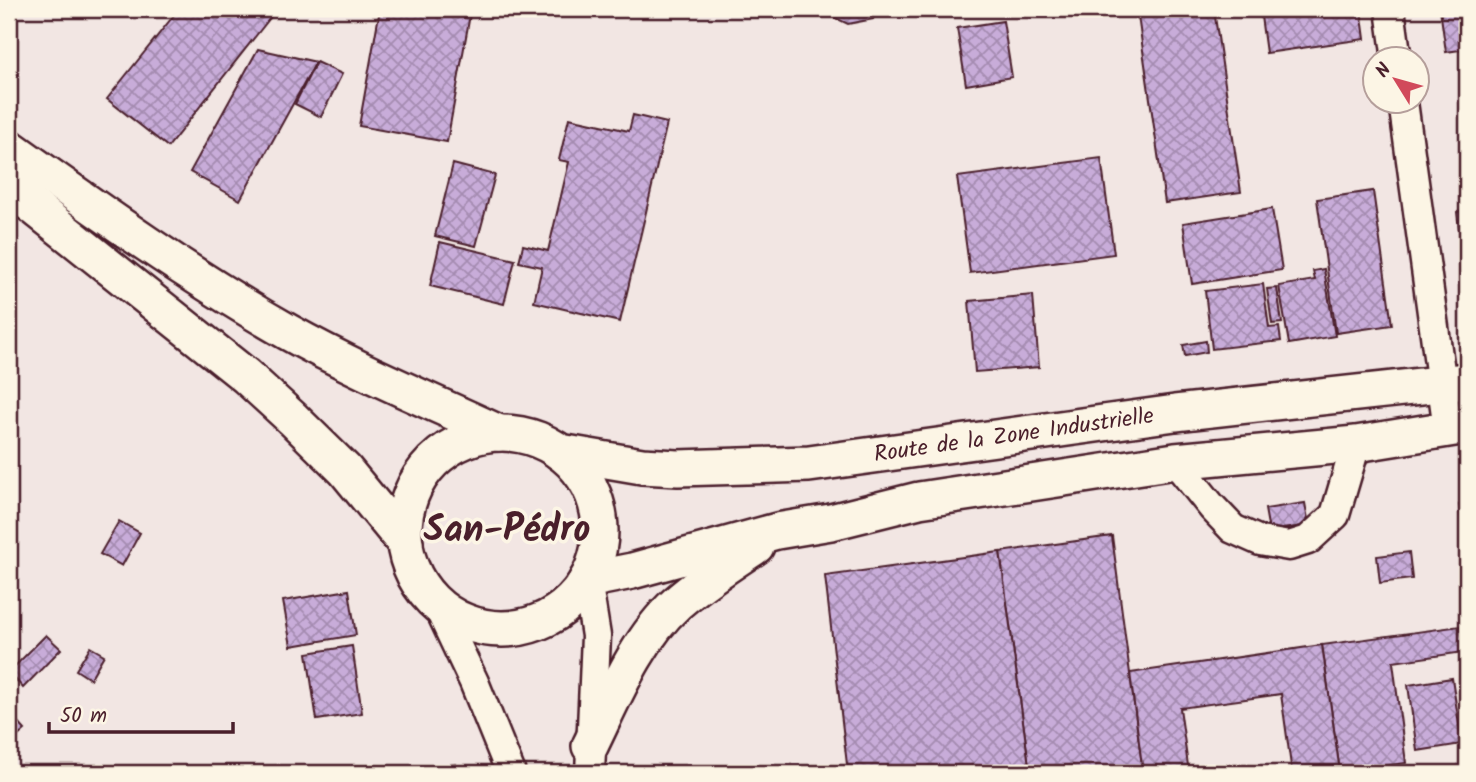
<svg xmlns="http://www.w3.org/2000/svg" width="1476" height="782" viewBox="0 0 1476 782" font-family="Kalam,sans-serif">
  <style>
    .building { fill: url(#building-cross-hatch); stroke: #4a1f2b; stroke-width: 2 }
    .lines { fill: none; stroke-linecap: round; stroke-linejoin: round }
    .minor-casing { stroke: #4a1f2b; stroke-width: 33 }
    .major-casing { stroke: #4a1f2b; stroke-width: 40 }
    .minor { stroke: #fcf5e5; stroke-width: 28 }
    .major { stroke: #fcf5e5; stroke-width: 35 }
    .labels { text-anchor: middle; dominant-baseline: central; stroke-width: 7; stroke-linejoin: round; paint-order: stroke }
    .street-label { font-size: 23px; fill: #4a1f2b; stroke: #fcf5e5 }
    .town-label { font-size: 37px; font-weight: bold; fill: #4a1f2b; stroke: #fcf5e5 }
  </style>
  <defs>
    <pattern id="building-cross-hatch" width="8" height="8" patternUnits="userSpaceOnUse" patternTransform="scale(1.75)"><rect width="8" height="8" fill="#c8acd9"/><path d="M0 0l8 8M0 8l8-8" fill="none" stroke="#a48bb0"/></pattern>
  </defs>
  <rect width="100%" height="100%" fill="#f2e6e3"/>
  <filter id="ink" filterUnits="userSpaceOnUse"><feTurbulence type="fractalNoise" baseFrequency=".0143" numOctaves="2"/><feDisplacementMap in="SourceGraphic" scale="14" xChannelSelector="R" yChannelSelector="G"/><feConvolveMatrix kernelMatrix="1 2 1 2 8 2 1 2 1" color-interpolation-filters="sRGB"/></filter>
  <g filter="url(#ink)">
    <!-- building -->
    <g class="building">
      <polygon points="179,9 277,9 168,147 107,99"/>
      <polygon points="380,9 471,9 447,142 359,126"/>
      <polygon points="817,9 878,9 873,19 848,24"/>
      <polygon points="1137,9 1222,9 1214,10 1241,192 1165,203"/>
      <polygon points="1260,9 1361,9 1365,39 1266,53"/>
      <polygon points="1440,9 1467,9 1467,49 1446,52"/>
      <polygon points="1003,21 1012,77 966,85 957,28"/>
      <polygon points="258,49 316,62 240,200 190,172"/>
      <polygon points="316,62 342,74 321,117 295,104"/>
      <polygon points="633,115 667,123 620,322 534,302 542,267 519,262 523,245 548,251 569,162 559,160 569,118 629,131"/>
      <polygon points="1101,158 1114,254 970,273 957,177"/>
      <polygon points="453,164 495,175 476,246 435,236"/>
      <polygon points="1373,191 1392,325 1336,333 1317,199"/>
      <polygon points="1272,209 1282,270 1192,284 1183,223"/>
      <polygon points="1467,210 1467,237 1460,238 1457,212"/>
      <polygon points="440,242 515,260 504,304 430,286"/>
      <polygon points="1324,269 1335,336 1289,344 1279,286 1315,280 1313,271"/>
      <polygon points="1263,284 1269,328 1279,327 1281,341 1212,349 1205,291"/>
      <polygon points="1277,288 1282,323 1272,324 1267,289"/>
      <polygon points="1033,295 1039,367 975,372 969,301"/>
      <polygon points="1206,341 1207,352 1185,356 1183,345"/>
      <polygon points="1305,503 1309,525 1269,531 1265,509"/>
      <polygon points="1467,503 1467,539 1464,539 1459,504"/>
      <polygon points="119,521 140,533 122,566 100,554"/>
      <polygon points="1112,536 1143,773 1030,773 1000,552"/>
      <polygon points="1000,552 1030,773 848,773 825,576"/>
      <polygon points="1409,552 1412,579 1380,583 1377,556"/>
      <polygon points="349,590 356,635 291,646 283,601"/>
      <polygon points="1460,626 1464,652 1393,662 1406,763 1340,772 1322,645"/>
      <polygon points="46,635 61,649 23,688 9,672"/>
      <polygon points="1322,645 1340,772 1292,773 1281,694 1180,708 1189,773 1143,773 1130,673"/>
      <polygon points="352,646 362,713 317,720 307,653"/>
      <polygon points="90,647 104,655 90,679 76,670"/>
      <polygon points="1452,678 1462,744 1417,751 1408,685"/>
      <polygon points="9,712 25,730 9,744"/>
      <polygon points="456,764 457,773 383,773"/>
    </g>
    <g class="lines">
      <defs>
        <g id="minor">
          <polyline points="1390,9 1397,60"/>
          <polyline points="1403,102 1448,429"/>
          <polyline points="1175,461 1212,507 1233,529 1260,541 1289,546 1308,540 1335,515 1356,444"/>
          <polyline points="587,580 596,636 590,773"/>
          <polyline points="437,604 474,682 511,773"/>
        </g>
        <g id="major">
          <path d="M9,147C100,212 191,277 288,332C356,370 428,400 499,433"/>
          <polyline points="9,187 246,376 293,419 345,470 405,543"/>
          <circle cx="502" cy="531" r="98"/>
          <polyline points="560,452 642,466 678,468 809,464 1175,413 1467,381"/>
          <polyline points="587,580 632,571 777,531 831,522 919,500 1175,461 1356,444 1467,426"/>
          <path d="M590,746C613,699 637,639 677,603C701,582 729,564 756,546"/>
        </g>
      </defs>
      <!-- minor casing -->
      <use href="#minor" class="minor-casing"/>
      <!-- major casing -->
      <use href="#major" class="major-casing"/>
      <!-- minor -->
      <use href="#minor" class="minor"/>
      <!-- major -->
      <use href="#major" class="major"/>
    </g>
  </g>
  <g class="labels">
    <!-- street labels -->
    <g class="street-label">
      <text transform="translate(1014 436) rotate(-8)">Route de la Zone Industrielle</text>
    </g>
    <!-- town labels -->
    <g class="town-label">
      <text x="507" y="531">San-Pédro</text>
    </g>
  </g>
  <!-- margin -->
  <rect width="1476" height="782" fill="none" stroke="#fcf5e5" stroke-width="35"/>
  <rect x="18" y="18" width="1441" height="747" fill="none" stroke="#4a1f2b" stroke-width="2.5" filter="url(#ink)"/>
  <!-- north arrow -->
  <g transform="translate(1396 80) rotate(307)"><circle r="33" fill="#fcf5e5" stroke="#b59f9b" stroke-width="2"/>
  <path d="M0-5L12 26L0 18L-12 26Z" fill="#d1495b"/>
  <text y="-10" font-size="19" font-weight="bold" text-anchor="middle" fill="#4a1f2b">N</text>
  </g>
  <!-- scale -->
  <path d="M49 722v10h184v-10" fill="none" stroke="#4a1f2b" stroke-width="3.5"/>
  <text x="60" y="722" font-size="21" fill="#4a1f2b" stroke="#fcf5e5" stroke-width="5" paint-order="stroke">50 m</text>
</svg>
